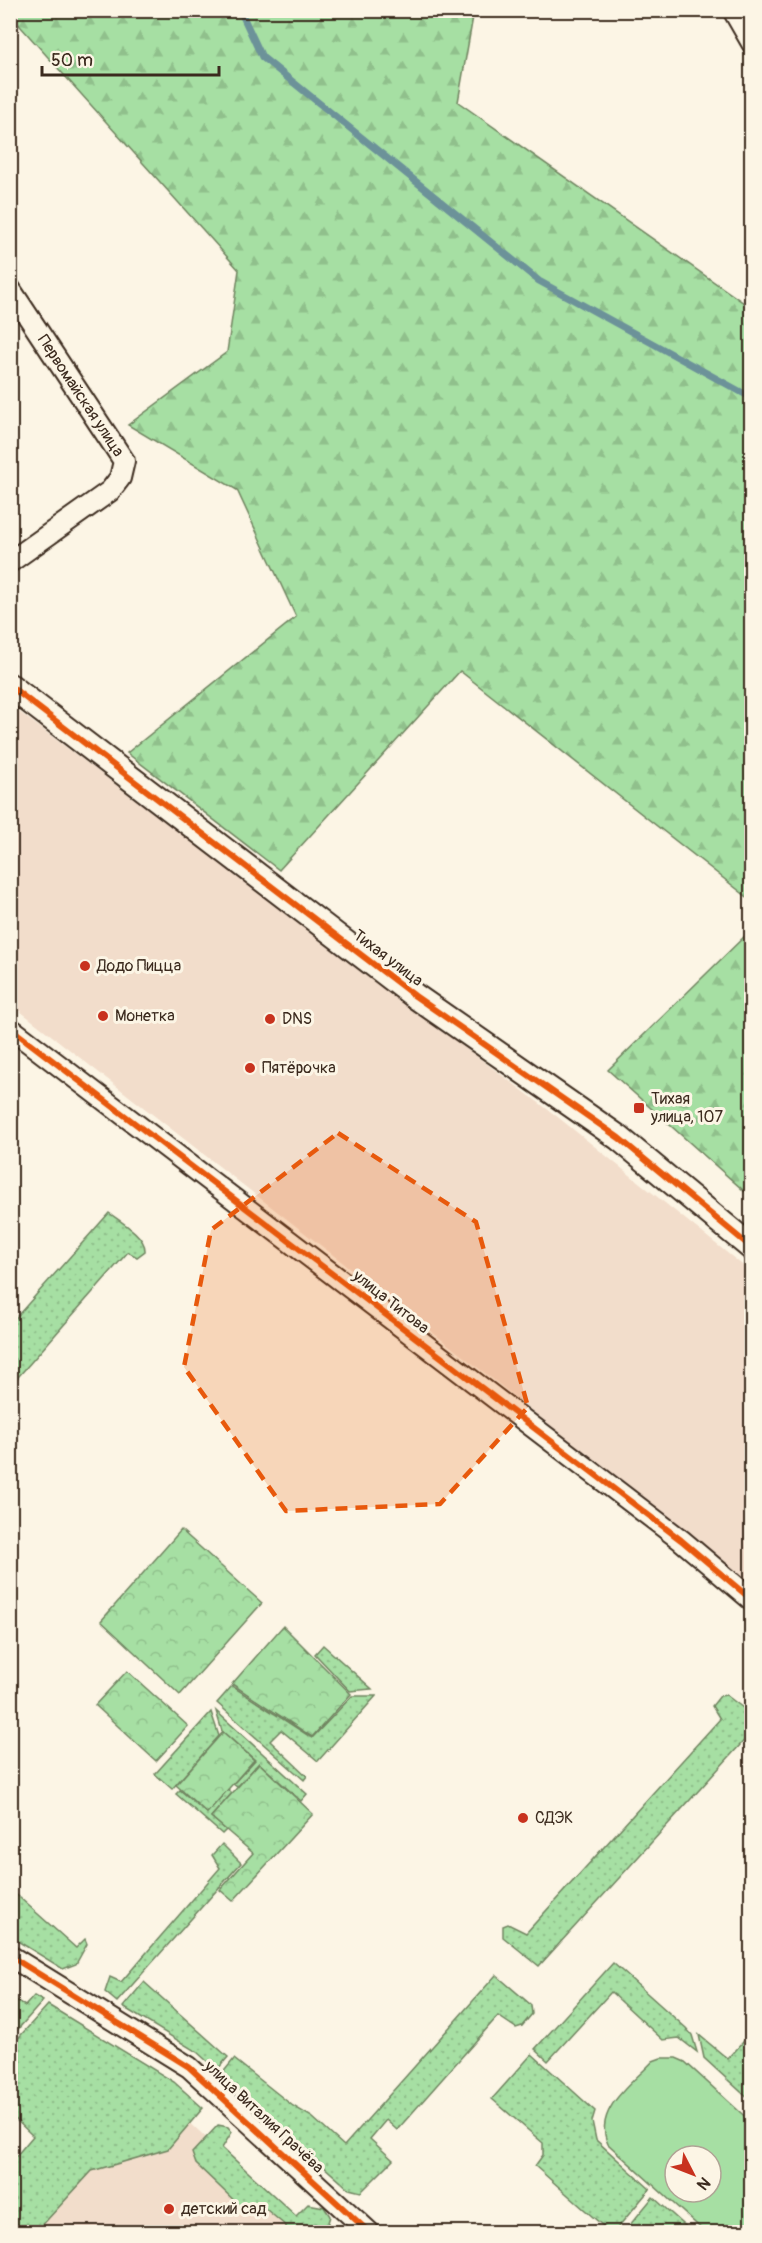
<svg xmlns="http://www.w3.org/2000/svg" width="762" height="2243" viewBox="0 0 762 2243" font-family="Pangolin,sans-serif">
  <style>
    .built { fill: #f2ddcb }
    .grass { fill: url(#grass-dots); stroke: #708460; stroke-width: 1.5 }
    .forest { fill: url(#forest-firs); stroke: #708460; stroke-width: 1.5 }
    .park { fill: url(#park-crowns); stroke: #708460; stroke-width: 1.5 }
    .garden { fill: #a6dfa3; stroke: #708460; stroke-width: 1.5; fill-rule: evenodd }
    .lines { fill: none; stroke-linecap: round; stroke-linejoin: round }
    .stream { stroke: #6c9299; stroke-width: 7 }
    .minor-casing { stroke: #3b2a1e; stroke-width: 24 }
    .tertiary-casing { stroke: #3b2a1e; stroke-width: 28 }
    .minor { stroke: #fcf5e5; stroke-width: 20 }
    .tertiary { stroke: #fcf5e5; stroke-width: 24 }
    .cycleway-casing { stroke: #fcf5e5; stroke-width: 10 }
    .cycleway { stroke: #e8590c; stroke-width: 6 }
    .marked { fill: #e8590c; fill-opacity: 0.2; stroke: #e8590c; stroke-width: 4.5; stroke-dasharray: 12 8; stroke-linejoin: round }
    .poi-dot { fill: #c8321e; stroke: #fcf5e5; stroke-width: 2 }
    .labels { text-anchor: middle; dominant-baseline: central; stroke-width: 6; stroke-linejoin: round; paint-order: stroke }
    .street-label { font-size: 16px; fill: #3b2a1e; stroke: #fcf5e5 }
    .poi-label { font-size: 16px; fill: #3b2a1e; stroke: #fcf5e5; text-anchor: start }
  </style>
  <defs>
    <pattern id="grass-dots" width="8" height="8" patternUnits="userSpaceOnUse" patternTransform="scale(1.5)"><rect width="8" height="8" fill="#a6dfa3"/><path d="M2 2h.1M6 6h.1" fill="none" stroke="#90c08c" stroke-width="1.8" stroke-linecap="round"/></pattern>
    <pattern id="forest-firs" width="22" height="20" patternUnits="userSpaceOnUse" patternTransform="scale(1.5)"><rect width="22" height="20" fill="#a6dfa3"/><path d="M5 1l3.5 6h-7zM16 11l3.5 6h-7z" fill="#90c08c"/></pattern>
    <pattern id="park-crowns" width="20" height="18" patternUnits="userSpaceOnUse" patternTransform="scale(1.5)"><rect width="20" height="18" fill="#a6dfa3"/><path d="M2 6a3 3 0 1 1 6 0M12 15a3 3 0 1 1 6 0" fill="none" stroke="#90c08c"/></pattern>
  </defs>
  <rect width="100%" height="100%" fill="#fcf5e5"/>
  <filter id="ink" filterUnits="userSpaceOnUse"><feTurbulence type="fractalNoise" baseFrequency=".0167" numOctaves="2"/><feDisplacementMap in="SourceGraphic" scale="12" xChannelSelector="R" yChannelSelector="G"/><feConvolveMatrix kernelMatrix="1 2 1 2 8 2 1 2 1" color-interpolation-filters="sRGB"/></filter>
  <g filter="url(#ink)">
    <!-- built -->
    <g class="built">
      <polygon points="10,705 559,1118 751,1272 751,1588 496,1382 11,1004"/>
      <polygon points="119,2057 307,2231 305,2232 11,2232"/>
    </g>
    <!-- grass -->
    <g class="grass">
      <path d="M109,1213C120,1221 146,1236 145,1251L137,1257L128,1252L11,1385V1323Z"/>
      <polygon points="323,1645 372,1689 350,1691 315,1654"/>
      <polygon points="232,1686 312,1738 352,1696 376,1696 318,1761 281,1730 270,1741 307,1776 304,1780 217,1703"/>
      <polygon points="726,1695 751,1714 751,1733 539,1966 503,1937 503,1926 508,1924 526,1933 720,1719 712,1706 720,1696"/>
      <polygon points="216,1711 307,1794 301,1801 259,1763 237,1787 233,1784 255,1760 222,1731"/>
      <polygon points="211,1712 219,1736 172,1789 155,1774"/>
      <polygon points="228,1789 232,1793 211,1817 226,1830 222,1834 176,1794 180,1790 207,1813"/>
      <polygon points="222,1844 241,1863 117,2002 105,1992 110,1977 121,1982 220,1868 212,1855"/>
      <polygon points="10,1889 76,1948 85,1939 87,1944 76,1964 63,1969 11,1937"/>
      <polygon points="613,1963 686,2028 692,2035 697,2052 679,2038 663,2040 611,1992 548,2061 535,2049"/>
      <polygon points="496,1975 531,2005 532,2014 522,2026 516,2028 498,2016 397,2130 386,2120 370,2139 393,2160 361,2192 349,2189 221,2075 234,2059 293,2106 312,2117 344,2146"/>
      <polygon points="144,1982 228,2057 217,2070 197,2052 123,2007"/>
      <polygon points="34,1996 43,2001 11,2037 11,1997 25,2006"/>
      <polygon points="48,2005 174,2082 203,2108 168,2149 92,2171 36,2232 11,2232 11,2162 33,2136 11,2115 11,2046"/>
      <polygon points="751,2033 751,2073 748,2077 751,2080 751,2101 704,2058 699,2035 728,2059"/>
      <polygon points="532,2054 595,2111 592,2121 596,2140 650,2189 614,2232 610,2232 535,2166 543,2155 543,2143 492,2099"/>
      <polygon points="218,2125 228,2127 232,2132 222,2148 296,2216 308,2204 324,2207 330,2216 325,2232 286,2232 286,2226 261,2205 241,2207 196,2164 192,2153"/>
      <polygon points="653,2197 692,2232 624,2232"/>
    </g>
    <!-- forest -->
    <g class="forest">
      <polygon points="10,11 474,11 458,102 751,308 751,900 460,671 279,870 127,753 296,617 237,490 128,425 227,352 239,270 11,16"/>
      <polygon points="751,930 751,1197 608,1070"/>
    </g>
    <!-- park -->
    <g class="park">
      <polygon points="181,1530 262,1603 180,1695 101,1621"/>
      <polygon points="283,1626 351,1694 312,1737 232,1684"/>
      <polygon points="127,1671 188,1726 156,1761 95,1705"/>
      <polygon points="223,1732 254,1760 207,1813 176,1785"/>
      <polygon points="259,1763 313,1814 233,1901 220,1890 253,1853 211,1817"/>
    </g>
    <!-- garden -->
    <path class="garden" d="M661,2058H676L685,2062L751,2122V2232H705L608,2144C592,2110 633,2083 653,2061ZM675,2156H711V2192H675Z"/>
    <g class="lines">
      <!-- stream -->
      <polyline class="stream" points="240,10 262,57 539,281 752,398"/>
      <defs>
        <g id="minor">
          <polyline points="733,10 752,43"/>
          <path id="s1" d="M10,289L124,461L120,478L110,491L10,562"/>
          <polyline points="10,1028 681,1540 752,1600"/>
          <polyline points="10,1956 189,2067 369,2232"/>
        </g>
        <polyline id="tertiary" points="10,686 415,996 619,1138 752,1248"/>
      </defs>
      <!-- minor casing -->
      <use href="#minor" class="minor-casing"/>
      <!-- tertiary casing -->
      <use href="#tertiary" class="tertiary-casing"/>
      <!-- minor -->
      <use href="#minor" class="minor"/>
      <!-- tertiary -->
      <use href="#tertiary" class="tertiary"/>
      <defs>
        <g id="cycleway">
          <polyline points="10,686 415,996 619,1138 752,1248"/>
          <polyline points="10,1028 681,1540 752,1600"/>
          <polyline points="10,1956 189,2067 369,2232"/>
        </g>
      </defs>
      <!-- cycleway casing -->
      <use href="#cycleway" class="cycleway-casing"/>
      <!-- cycleway -->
      <use href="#cycleway" class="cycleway"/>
    </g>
  </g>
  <!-- marked area -->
  <path class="marked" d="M338,1133L476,1222L528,1407L440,1504L286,1511L184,1367L211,1230Z"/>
  <!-- markers -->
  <g class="poi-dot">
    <circle cx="85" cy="966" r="6"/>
    <circle cx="103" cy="1016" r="6"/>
    <circle cx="270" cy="1019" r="6"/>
    <circle cx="250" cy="1068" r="6"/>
    <rect x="633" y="1102" width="12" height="12" rx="3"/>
    <circle cx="523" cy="1818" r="6"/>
    <circle cx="169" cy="2209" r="6"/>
  </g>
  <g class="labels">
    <!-- street labels -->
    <g class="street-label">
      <text stroke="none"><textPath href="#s1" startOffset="128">Первомайская улица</textPath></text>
      <text transform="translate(388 958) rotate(37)">Тихая улица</text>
      <text transform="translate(391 1302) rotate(38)">улица Титова</text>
      <text transform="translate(264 2117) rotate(43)">улица Виталия Грачёва</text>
    </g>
    <!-- poi labels -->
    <g class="poi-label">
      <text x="97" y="966">Додо Пицца</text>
      <text x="115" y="1016">Монетка</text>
      <text x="282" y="1019">DNS</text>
      <text x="262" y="1068">Пятёрочка</text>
      <text x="651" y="1099">Тихая<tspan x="651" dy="18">улица, 107</tspan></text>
      <text x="535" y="1818">СДЭК</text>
      <text x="181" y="2209">детский сад</text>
    </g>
  </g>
  <!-- margin -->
  <rect width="762" height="2243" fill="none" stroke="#fcf5e5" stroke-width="36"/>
  <rect x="18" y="18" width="726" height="2207" fill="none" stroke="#3b2a1e" stroke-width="2" filter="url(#ink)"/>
  <!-- north arrow -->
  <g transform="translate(693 2174) rotate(132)"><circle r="28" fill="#fcf5e5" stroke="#afa495" stroke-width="1.5"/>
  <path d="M0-4.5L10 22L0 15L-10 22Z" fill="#c8321e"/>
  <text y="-9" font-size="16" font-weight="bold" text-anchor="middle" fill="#3b2a1e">N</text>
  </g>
  <!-- scale -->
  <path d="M42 66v9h177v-9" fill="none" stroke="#3b2a1e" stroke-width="3"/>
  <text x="51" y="66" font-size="18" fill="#3b2a1e" stroke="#fcf5e5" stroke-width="4.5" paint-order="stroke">50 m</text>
</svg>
